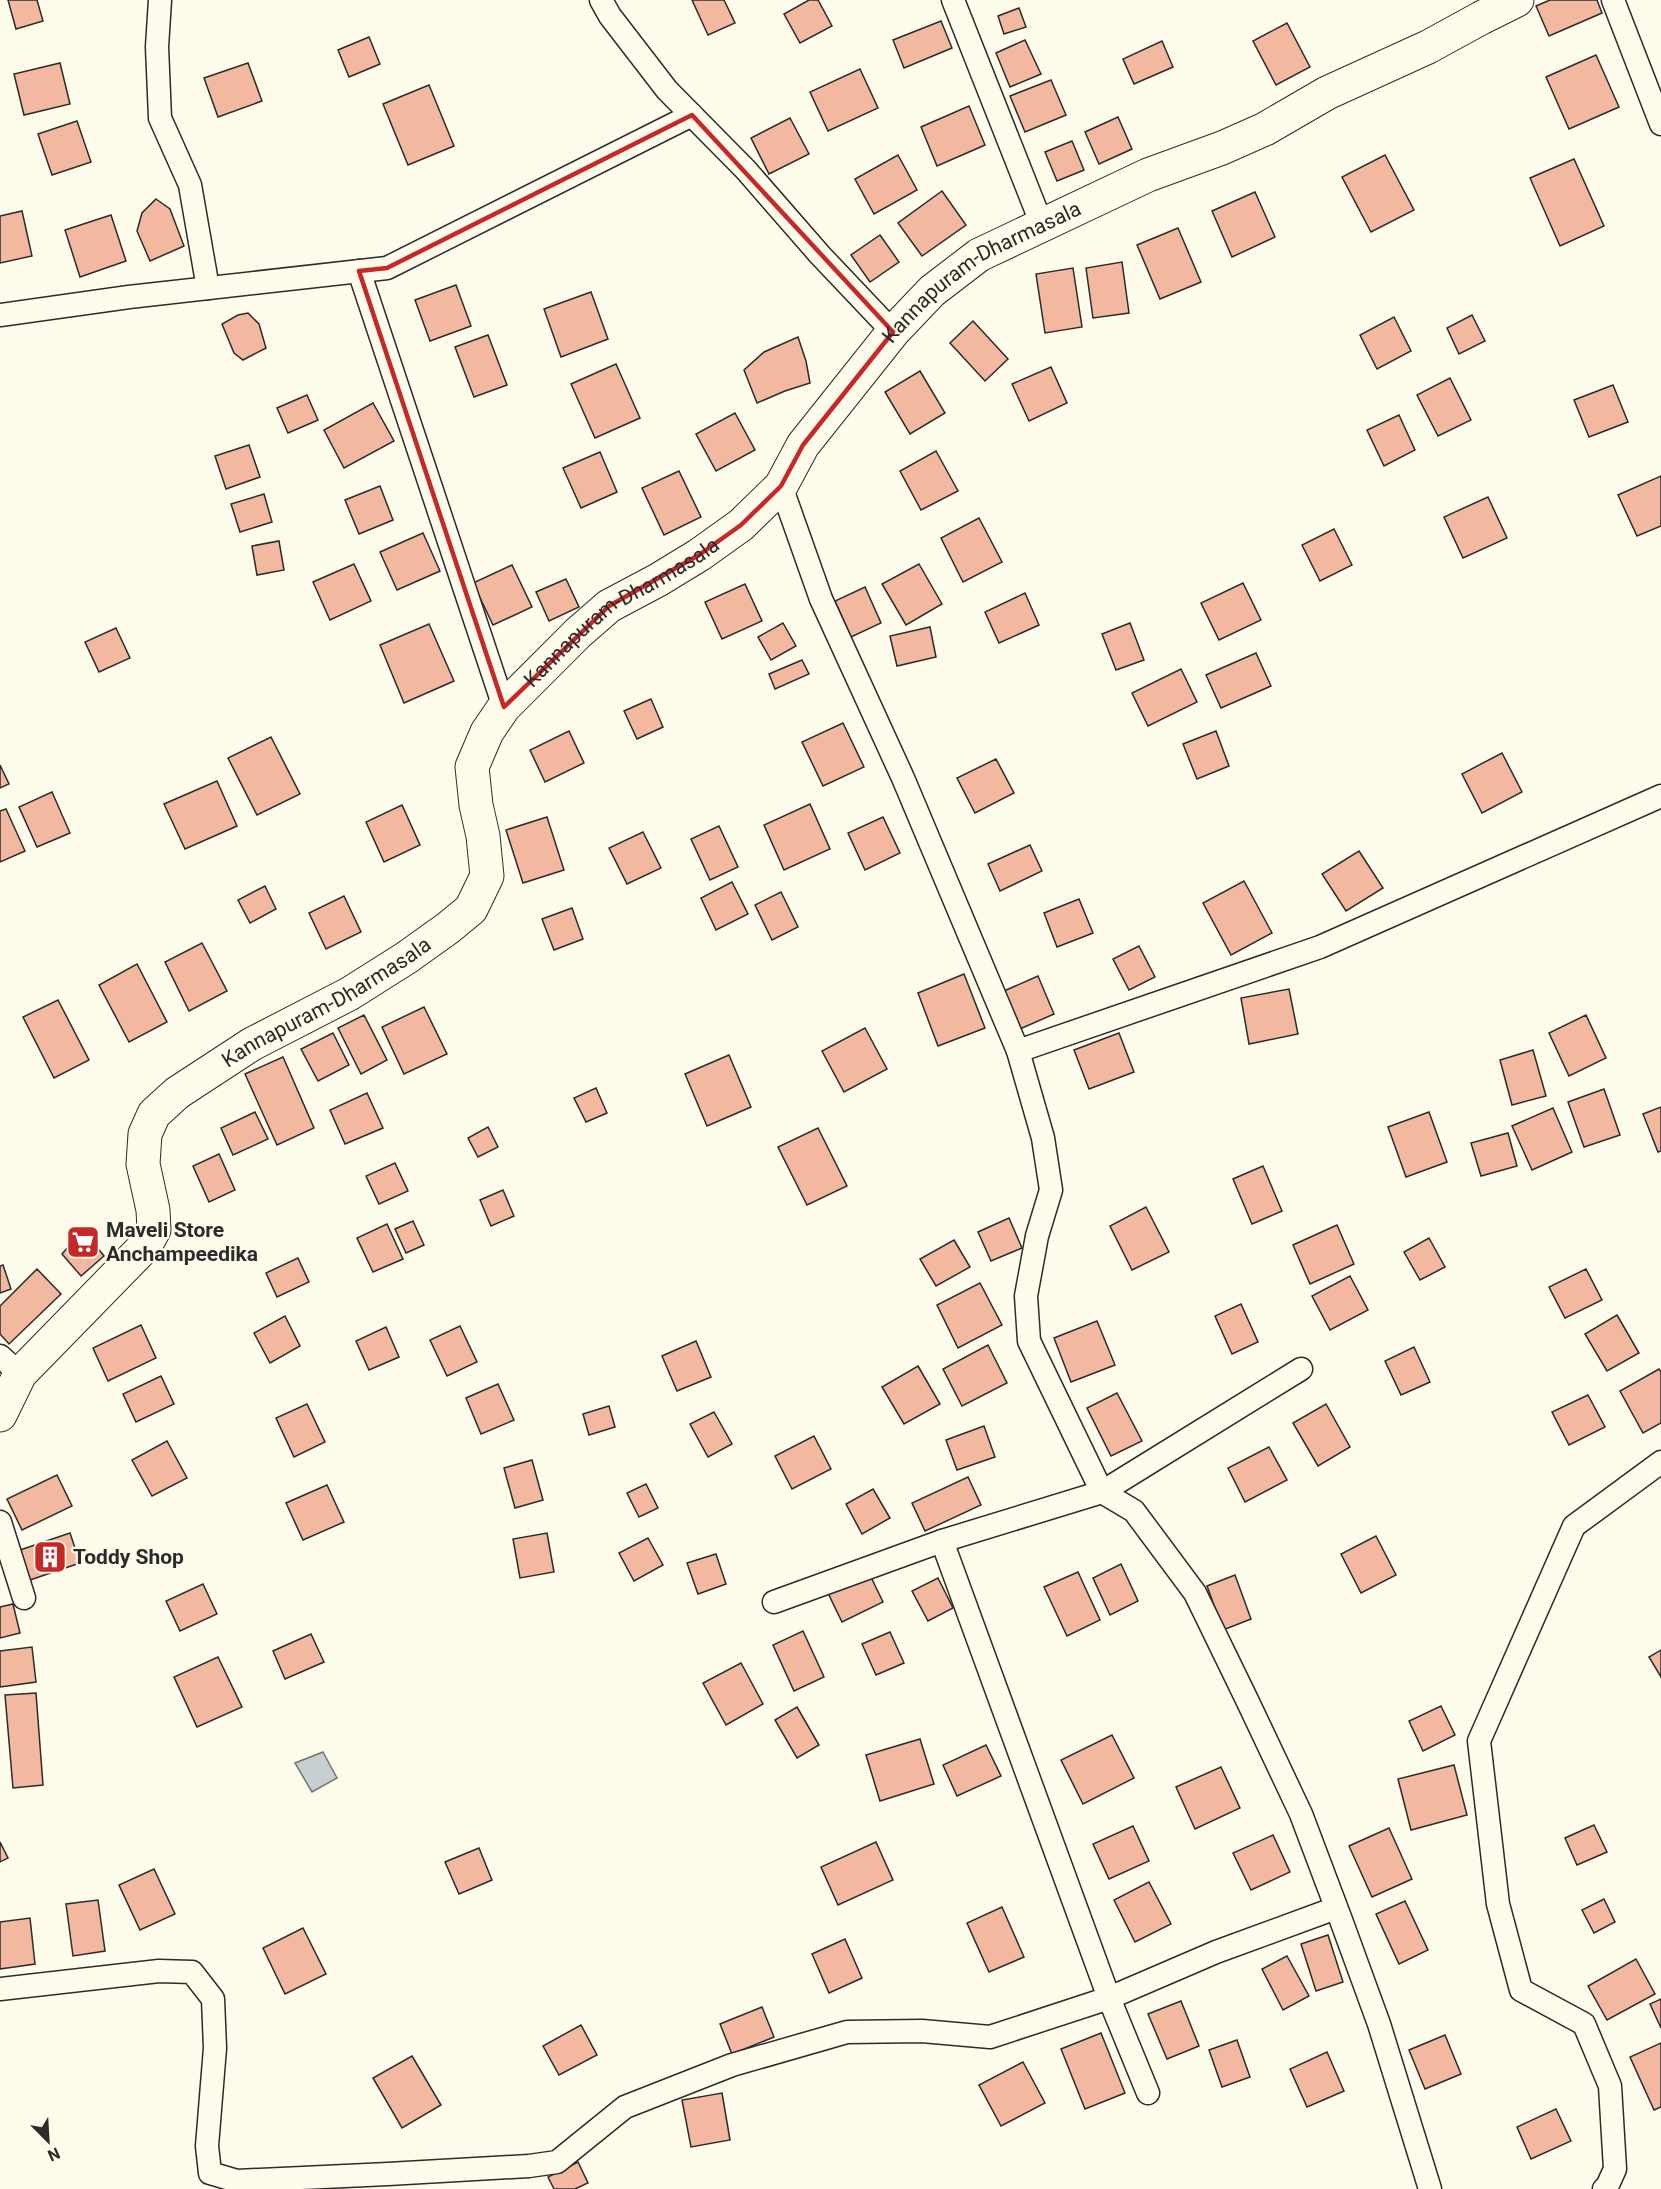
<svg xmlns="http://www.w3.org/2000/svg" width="1661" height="2189" viewBox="0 0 1661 2189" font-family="Roboto,sans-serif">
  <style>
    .water { fill: #c7d0d0; stroke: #74746e; stroke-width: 1.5 }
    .building { fill: #f2b8a0; stroke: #2b2b2b; stroke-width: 1.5 }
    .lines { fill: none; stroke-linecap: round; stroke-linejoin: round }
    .street-casing { stroke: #2b2b2b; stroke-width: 25 }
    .secondary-casing { stroke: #2b2b2b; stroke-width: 35 }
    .street { stroke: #fdfbea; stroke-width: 22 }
    .secondary { stroke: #fdfbea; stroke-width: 33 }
    .marked { fill: none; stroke: #c62828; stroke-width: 4.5; stroke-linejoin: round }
    .labels { text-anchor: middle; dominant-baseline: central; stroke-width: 4.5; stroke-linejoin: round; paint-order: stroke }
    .street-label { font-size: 21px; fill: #2b2b2b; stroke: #fdfbea }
    .poi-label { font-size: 21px; font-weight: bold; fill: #2b2b2b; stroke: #fdfbea; text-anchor: start }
  </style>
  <rect width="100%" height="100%" fill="#fdfbea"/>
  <!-- water -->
  <polygon class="water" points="323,1752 337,1778 312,1792 295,1763"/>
  <!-- building -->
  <g class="building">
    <polygon points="8,0 37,0 43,21 16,29"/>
    <polygon points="692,0 724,0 735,23 708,35"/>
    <polygon points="809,0 818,0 832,26 800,43 784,14"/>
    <polygon points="1550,0 1597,0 1602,13 1549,36 1536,6"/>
    <polygon points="1019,8 1026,27 1004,34 998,16"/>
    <polygon points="941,21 952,48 904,68 893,40"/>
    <polygon points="1287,23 1310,67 1276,85 1253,41"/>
    <polygon points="369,37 380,64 349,77 338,50"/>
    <polygon points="1025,40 1041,74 1010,87 996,53"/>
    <polygon points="1162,41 1173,67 1134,84 1123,59"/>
    <polygon points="1596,55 1619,107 1569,129 1546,77"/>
    <polygon points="60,63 70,104 24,115 14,74"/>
    <polygon points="248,63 262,101 218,117 204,78"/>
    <polygon points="860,69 878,108 828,131 810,92"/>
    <polygon points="1051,80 1066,115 1025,132 1010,96"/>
    <polygon points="429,85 454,146 408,165 383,104"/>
    <polygon points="969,106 985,145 937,166 921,127"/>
    <polygon points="1118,117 1132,149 1099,164 1085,132"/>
    <polygon points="790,118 809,154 769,174 751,138"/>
    <polygon points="77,121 91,162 52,175 38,134"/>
    <polygon points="1072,141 1084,170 1057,181 1045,152"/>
    <polygon points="898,155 917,190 874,214 855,179"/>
    <polygon points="1385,155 1414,210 1371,232 1342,177"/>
    <polygon points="1574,159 1604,226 1560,246 1530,178"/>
    <polygon points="942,191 966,225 922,256 898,223"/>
    <polygon points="1255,192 1275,237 1232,257 1212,211"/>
    <polygon points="156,199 170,209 184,246 150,261 137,231 142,213"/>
    <polygon points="22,211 32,256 0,263 0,216"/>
    <polygon points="111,215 126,261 80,277 65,230"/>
    <polygon points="1178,228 1201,282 1160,299 1137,245"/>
    <polygon points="880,235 899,262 870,282 851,255"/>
    <polygon points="1122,262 1129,313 1093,318 1086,268"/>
    <polygon points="1073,268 1082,327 1045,333 1036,274"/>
    <polygon points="456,285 471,326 430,341 415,300"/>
    <polygon points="591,292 608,339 561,357 544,309"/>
    <polygon points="248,313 259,324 266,348 243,360 234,353 222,324 238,315"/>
    <polygon points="1472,315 1485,341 1459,354 1447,328"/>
    <polygon points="1394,317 1411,351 1377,369 1360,335"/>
    <polygon points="973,321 1008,359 985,381 950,343"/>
    <polygon points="488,335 507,385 474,397 455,347"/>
    <polygon points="798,337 806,361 810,383 785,391 757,403 744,370 764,352"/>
    <polygon points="616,364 640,418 595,438 571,384"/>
    <polygon points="1051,367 1067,403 1029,421 1012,384"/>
    <polygon points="920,371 945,413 910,434 885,392"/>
    <polygon points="1450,378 1471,420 1438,436 1417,395"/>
    <polygon points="1613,385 1628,422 1589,437 1574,400"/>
    <polygon points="307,395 318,420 288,433 277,408"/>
    <polygon points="373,403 394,441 344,468 324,430"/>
    <polygon points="735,413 755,450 716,471 696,434"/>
    <polygon points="1399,415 1415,450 1384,466 1367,430"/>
    <polygon points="249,445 260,477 226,489 215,456"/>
    <polygon points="936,451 958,491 921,510 900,471"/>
    <polygon points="600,452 617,492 581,508 563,468"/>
    <polygon points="679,471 701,517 664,535 642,488"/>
    <polygon points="1661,476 1661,526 1637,536 1618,495"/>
    <polygon points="380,486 393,520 359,534 345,500"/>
    <polygon points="264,494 272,522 240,532 231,504"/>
    <polygon points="1488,497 1507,538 1463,558 1444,517"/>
    <polygon points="979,518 1002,562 963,582 941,538"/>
    <polygon points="1334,529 1352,565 1320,581 1302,545"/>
    <polygon points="423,533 440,571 397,590 380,552"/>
    <polygon points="279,541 284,570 257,575 252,546"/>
    <polygon points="354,564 371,601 330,620 313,582"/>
    <polygon points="919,564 942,604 906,625 882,584"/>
    <polygon points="512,565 532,607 493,625 473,583"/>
    <polygon points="566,579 579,607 549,621 536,592"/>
    <polygon points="1243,583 1261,620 1219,640 1201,603"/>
    <polygon points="745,584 762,621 722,639 705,602"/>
    <polygon points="865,587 881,623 851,637 835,601"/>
    <polygon points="1025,593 1039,625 999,643 985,612"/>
    <polygon points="783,623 796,646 771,660 758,637"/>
    <polygon points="1130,623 1144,660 1116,670 1102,634"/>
    <polygon points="429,624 454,681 404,703 380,645"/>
    <polygon points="930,627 936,657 897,666 890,636"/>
    <polygon points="116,628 130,658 99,672 85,642"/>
    <polygon points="1256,653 1271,686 1221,708 1206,675"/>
    <polygon points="802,660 809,674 775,689 769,674"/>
    <polygon points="1181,669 1197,702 1148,726 1132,693"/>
    <polygon points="651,699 663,727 637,739 624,711"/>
    <polygon points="843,723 864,767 823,786 802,742"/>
    <polygon points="569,731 584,763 545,782 530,750"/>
    <polygon points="1216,731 1229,766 1197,779 1183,744"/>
    <polygon points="271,737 300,794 257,815 228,758"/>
    <polygon points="1502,753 1522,792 1482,813 1462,774"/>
    <polygon points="996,759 1014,793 975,813 957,778"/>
    <polygon points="0,765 9,784 0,788"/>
    <polygon points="217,781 237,826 185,849 164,804"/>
    <polygon points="52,792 70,833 37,847 19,807"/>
    <polygon points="810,804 830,849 784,870 764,825"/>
    <polygon points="402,805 420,845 384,862 366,822"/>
    <polygon points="6,809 25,851 0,862 0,811"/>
    <polygon points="547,817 564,870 523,883 506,830"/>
    <polygon points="883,817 900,853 865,870 848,833"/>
    <polygon points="719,826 738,867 710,880 691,839"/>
    <polygon points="643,832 661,868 627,884 609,848"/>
    <polygon points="1030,845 1042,871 1000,891 988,864"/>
    <polygon points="1359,851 1383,888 1346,911 1322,874"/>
    <polygon points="1244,881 1272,933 1231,955 1203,903"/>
    <polygon points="732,882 748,914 716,930 701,898"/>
    <polygon points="265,886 276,909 250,923 238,900"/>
    <polygon points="781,892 798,927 772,940 755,905"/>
    <polygon points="344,896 361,932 326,949 309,913"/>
    <polygon points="1079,899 1093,933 1057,947 1044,913"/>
    <polygon points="572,908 583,939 554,950 542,919"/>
    <polygon points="202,943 227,991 189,1011 165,962"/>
    <polygon points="1139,946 1155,977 1129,990 1113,959"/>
    <polygon points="137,964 167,1022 129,1042 99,985"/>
    <polygon points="964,974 985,1028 938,1046 918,993"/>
    <polygon points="1038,976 1054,1014 1020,1029 1004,991"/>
    <polygon points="1289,989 1298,1034 1249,1044 1241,998"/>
    <polygon points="58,1000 89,1060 54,1078 23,1017"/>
    <polygon points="424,1007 447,1054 404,1074 382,1027"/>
    <polygon points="364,1015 387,1060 361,1074 338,1028"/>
    <polygon points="1586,1015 1606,1058 1569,1076 1549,1033"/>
    <polygon points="865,1028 887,1069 844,1092 822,1051"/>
    <polygon points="333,1033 349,1065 318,1081 301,1049"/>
    <polygon points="1119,1033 1134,1072 1089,1089 1074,1050"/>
    <polygon points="1533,1050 1546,1096 1512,1105 1500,1060"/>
    <polygon points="729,1055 751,1107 707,1126 685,1074"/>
    <polygon points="283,1057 314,1128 277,1145 245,1074"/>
    <polygon points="596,1088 607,1113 586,1122 574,1098"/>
    <polygon points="1604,1089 1620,1135 1584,1147 1568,1102"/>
    <polygon points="367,1093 383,1128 345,1144 330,1110"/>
    <polygon points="1661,1107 1661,1151 1658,1152 1643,1114"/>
    <polygon points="1553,1108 1572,1152 1532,1170 1512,1126"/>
    <polygon points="255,1112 268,1139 233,1155 221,1128"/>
    <polygon points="1429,1112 1447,1162 1406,1177 1388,1127"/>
    <polygon points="488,1127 498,1147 478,1157 468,1138"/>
    <polygon points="818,1128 847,1186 807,1205 778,1147"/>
    <polygon points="1508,1133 1517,1166 1481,1176 1471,1143"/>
    <polygon points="219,1154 235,1190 209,1202 193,1166"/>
    <polygon points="395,1163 408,1191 379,1204 366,1176"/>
    <polygon points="1263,1166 1282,1211 1252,1224 1233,1179"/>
    <polygon points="503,1190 514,1216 491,1226 480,1200"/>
    <polygon points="1146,1207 1169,1252 1132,1270 1110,1226"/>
    <polygon points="1009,1218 1022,1248 991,1261 978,1232"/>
    <polygon points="413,1221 424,1245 406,1253 395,1229"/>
    <polygon points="387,1224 403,1259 373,1272 357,1238"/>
    <polygon points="1337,1225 1354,1264 1310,1284 1293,1245"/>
    <polygon points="83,1230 104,1256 81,1276 62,1254"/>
    <polygon points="1429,1238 1445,1267 1420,1280 1404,1252"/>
    <polygon points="954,1240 970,1267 936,1286 920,1259"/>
    <polygon points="298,1258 309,1282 277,1297 266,1273"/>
    <polygon points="3,1265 11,1289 0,1293 0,1266"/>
    <polygon points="37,1269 61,1294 9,1344 0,1334 0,1306"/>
    <polygon points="1586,1269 1602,1300 1565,1318 1549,1287"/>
    <polygon points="1350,1276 1368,1310 1330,1330 1312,1296"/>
    <polygon points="980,1283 1002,1325 958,1348 937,1305"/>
    <polygon points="1241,1304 1258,1342 1232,1354 1215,1316"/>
    <polygon points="1617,1315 1639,1353 1607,1371 1585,1334"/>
    <polygon points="285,1316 300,1346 270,1363 254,1333"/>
    <polygon points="1097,1321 1115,1365 1071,1382 1054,1338"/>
    <polygon points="141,1325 156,1358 108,1381 93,1348"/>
    <polygon points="460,1326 477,1362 447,1376 430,1340"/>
    <polygon points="386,1327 399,1357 369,1370 356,1341"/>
    <polygon points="696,1341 711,1377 677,1391 662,1356"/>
    <polygon points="988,1345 1007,1383 962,1406 943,1369"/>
    <polygon points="1414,1347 1430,1382 1401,1395 1385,1361"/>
    <polygon points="918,1366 940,1404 904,1424 882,1387"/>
    <polygon points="1659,1369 1661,1372 1661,1423 1643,1433 1620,1391"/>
    <polygon points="161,1376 174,1404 136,1422 123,1394"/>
    <polygon points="498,1384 514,1420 481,1434 466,1398"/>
    <polygon points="1117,1393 1142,1441 1111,1456 1087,1408"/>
    <polygon points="1588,1395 1605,1427 1569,1445 1552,1412"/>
    <polygon points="307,1404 325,1442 294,1457 276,1418"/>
    <polygon points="1326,1404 1350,1447 1318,1466 1293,1423"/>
    <polygon points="609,1406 615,1427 589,1435 583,1414"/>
    <polygon points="714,1412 732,1444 708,1457 690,1424"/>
    <polygon points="984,1426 995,1457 957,1470 946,1440"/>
    <polygon points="814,1436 831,1469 792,1489 775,1456"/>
    <polygon points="167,1441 187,1478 152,1496 132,1460"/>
    <polygon points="1269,1447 1287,1480 1245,1502 1228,1468"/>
    <polygon points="532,1460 543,1500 515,1508 504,1468"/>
    <polygon points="57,1475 72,1506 22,1530 7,1499"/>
    <polygon points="968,1477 981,1505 925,1531 912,1503"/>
    <polygon points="646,1484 658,1508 639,1517 627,1493"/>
    <polygon points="327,1485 344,1522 303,1540 286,1503"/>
    <polygon points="873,1489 890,1518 862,1534 846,1504"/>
    <polygon points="70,1533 80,1563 30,1580 20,1550"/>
    <polygon points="547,1533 554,1572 520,1578 513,1539"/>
    <polygon points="1376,1536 1396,1575 1361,1593 1341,1554"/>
    <polygon points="648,1538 663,1565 634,1581 619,1553"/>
    <polygon points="716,1554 726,1584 698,1594 687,1563"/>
    <polygon points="1121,1564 1138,1601 1110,1615 1093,1578"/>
    <polygon points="1078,1572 1100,1620 1067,1636 1044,1587"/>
    <polygon points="869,1573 883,1602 842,1622 828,1593"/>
    <polygon points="1235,1575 1251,1619 1223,1630 1207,1586"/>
    <polygon points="938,1578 953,1608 928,1621 912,1591"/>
    <polygon points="203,1584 217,1614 180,1631 166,1601"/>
    <polygon points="13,1604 20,1633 0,1638 0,1607"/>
    <polygon points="803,1631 824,1677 794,1691 773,1645"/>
    <polygon points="890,1632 904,1663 876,1675 862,1644"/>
    <polygon points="311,1634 324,1662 285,1679 273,1651"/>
    <polygon points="32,1647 36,1682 0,1687 0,1651"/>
    <polygon points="1661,1650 1661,1677 1649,1657"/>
    <polygon points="218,1657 242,1707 197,1727 174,1677"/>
    <polygon points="741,1663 763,1704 726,1725 703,1683"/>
    <polygon points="36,1693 43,1785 13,1788 5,1695"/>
    <polygon points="1441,1706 1455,1735 1423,1751 1409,1721"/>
    <polygon points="797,1707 819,1745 797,1758 775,1720"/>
    <polygon points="1112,1735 1134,1778 1083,1804 1061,1760"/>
    <polygon points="920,1739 934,1784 880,1801 866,1755"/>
    <polygon points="986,1745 1001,1776 957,1796 943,1765"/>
    <polygon points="1454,1765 1467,1815 1411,1830 1398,1779"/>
    <polygon points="1221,1767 1240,1808 1195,1829 1176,1787"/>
    <polygon points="1594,1825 1607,1852 1577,1865 1565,1838"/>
    <polygon points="1133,1826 1149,1861 1109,1879 1093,1844"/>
    <polygon points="1389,1828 1412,1879 1372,1897 1349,1846"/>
    <polygon points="1273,1835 1290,1872 1251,1890 1233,1853"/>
    <polygon points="0,1842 8,1858 0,1862"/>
    <polygon points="876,1842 893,1880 838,1905 821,1867"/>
    <polygon points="479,1848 492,1880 459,1894 445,1862"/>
    <polygon points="154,1869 175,1914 140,1930 119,1885"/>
    <polygon points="1149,1882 1171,1924 1135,1942 1114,1900"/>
    <polygon points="1604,1899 1615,1922 1594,1933 1582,1910"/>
    <polygon points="98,1900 105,1951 73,1956 66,1904"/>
    <polygon points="1405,1901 1428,1950 1399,1964 1376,1914"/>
    <polygon points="1002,1907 1024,1957 989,1972 967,1923"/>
    <polygon points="30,1918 35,1964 0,1969 0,1922"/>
    <polygon points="303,1928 326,1974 285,1994 263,1948"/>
    <polygon points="1328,1935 1343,1982 1316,1991 1301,1944"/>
    <polygon points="845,1939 862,1978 829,1993 812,1954"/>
    <polygon points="1287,1956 1309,1996 1283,2010 1262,1969"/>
    <polygon points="1636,1959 1655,1994 1607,2020 1588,1986"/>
    <polygon points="1661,1999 1661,2028 1650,2004"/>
    <polygon points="1181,2001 1199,2046 1167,2059 1148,2014"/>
    <polygon points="762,2007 774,2037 732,2054 720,2024"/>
    <polygon points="581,2025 597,2055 559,2075 543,2046"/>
    <polygon points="1101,2033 1125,2093 1085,2109 1061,2049"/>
    <polygon points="1445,2035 1461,2074 1425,2089 1409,2050"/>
    <polygon points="1237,2040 1250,2077 1222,2087 1209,2050"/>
    <polygon points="1661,2043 1661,2107 1654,2110 1630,2057"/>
    <polygon points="1327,2052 1344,2091 1307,2107 1290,2069"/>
    <polygon points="412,2056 441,2105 402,2128 373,2078"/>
    <polygon points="1023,2062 1045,2103 1001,2126 979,2085"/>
    <polygon points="722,2093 730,2140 691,2147 682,2100"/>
    <polygon points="1556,2109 1571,2141 1531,2159 1517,2127"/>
    <polygon points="578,2162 588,2183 575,2189 554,2189 548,2177"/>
  </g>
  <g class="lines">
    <defs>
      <g id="street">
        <polyline points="160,0 157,47 160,118 190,185 208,288"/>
        <polyline points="601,0 610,16 667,90 746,170 820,255 893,332"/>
        <polyline points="953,0 1042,225"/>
        <polyline points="1613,0 1661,124"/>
        <polyline points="359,271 504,707"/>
        <polyline points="0,315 129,297 387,268 692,115"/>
        <polyline points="781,486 821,599 903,778 1018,1051 1043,1138 1051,1190 1037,1236 1026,1296 1029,1341 1102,1492 1134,1511 1195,1593 1248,1702 1301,1814 1341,1920 1379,2024 1430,2189"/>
        <polyline points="1018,1051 1320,947 1661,796"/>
        <polyline points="0,1356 20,1374"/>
        <polyline points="0,1522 24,1598"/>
        <polyline points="942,1541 1109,1998 1148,2093"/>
        <polyline points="774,1602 942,1541 1102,1492 1301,1369"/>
        <polyline points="0,1989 159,1971 192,1972 213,1999 215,2048 207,2146 210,2173 237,2181 388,2174 529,2166 557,2162 625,2107 732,2065 847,2032 922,2031 990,2037 1109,1998 1216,1952 1336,1908"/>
        <polyline points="1604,2189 1606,2189 1615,2169 1610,2086 1584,2024 1521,1990 1498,1904 1479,1741 1574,1526 1661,1462"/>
      </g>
      <g id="secondary">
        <path id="s1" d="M0,1415L20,1374L145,1246L154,1230L153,1210L143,1164L145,1134L154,1114L177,1093L252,1044L349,994L406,958L448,928L471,909L487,876L483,836L476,805L472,767L487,732L504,707L578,633L609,606L658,580L699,555L741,525L781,486L803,445L893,332L932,291L979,255L1148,175L1222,148L1265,129L1327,93L1428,47L1481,18L1517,0"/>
      </g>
    </defs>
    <!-- street casing -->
    <use href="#street" class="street-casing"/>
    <!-- secondary casing -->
    <use href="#secondary" class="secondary-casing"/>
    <!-- street -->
    <use href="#street" class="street"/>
    <!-- secondary -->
    <use href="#secondary" class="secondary"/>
  </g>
  <!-- marked area -->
  <path class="marked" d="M692,115L893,332L803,445L781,486L741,525L699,555L609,606L504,707L359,271L387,268Z"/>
  <!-- icons -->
  <defs>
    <symbol id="supermarket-square" viewBox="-11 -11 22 22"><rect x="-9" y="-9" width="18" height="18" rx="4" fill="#c62828" stroke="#fdfbea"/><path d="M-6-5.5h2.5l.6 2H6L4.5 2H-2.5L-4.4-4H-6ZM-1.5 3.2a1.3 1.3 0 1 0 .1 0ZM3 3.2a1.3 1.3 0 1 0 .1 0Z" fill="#fff"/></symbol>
    <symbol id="building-square" viewBox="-11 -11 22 22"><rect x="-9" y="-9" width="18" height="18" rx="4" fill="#c62828" stroke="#fdfbea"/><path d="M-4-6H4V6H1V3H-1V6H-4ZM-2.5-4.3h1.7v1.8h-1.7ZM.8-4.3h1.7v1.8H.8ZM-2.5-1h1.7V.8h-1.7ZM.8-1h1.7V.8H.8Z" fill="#fff"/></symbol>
  </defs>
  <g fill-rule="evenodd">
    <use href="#supermarket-square" x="64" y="1223" width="38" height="38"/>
    <use href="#building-square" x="31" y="1538" width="38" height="38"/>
  </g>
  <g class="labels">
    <!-- street labels -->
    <g class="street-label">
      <text stroke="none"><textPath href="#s1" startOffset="1612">Kannapuram-Dharmasala</textPath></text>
      <text stroke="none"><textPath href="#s1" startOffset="1108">Kannapuram-Dharmasala</textPath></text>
      <text stroke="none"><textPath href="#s1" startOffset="568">Kannapuram-Dharmasala</textPath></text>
    </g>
    <!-- poi labels -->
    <g class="poi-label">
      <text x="106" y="1230">Maveli Store<tspan x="106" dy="24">Anchampeedika</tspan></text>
      <text x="73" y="1557">Toddy Shop</text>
    </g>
  </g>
  <!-- north arrow -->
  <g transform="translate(48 2141) rotate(156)" stroke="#fdfbea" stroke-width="4.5" paint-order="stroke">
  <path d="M0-4.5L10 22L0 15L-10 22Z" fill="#2b2b2b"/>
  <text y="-9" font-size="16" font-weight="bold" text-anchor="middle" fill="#2b2b2b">N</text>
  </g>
</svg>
